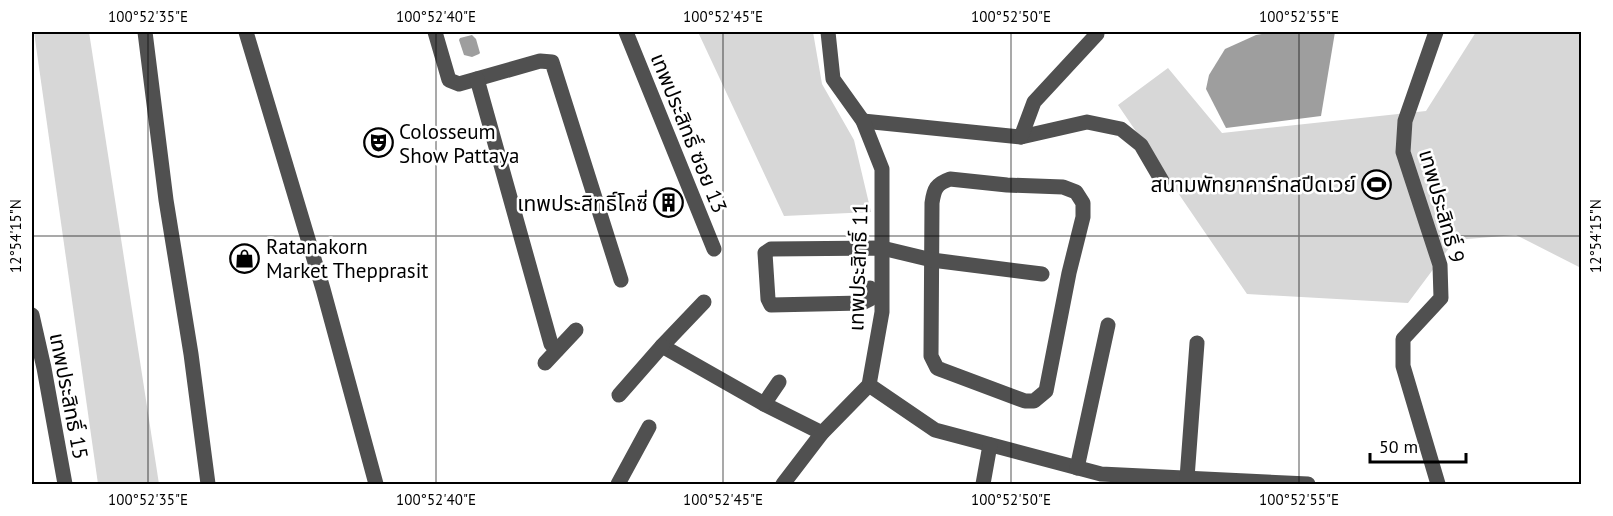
<svg xmlns="http://www.w3.org/2000/svg" width="1613" height="516" viewBox="0 0 1613 516" font-family="'PT Sans','Noto Sans Thai',sans-serif">
  <style>
    .green { fill: #d7d7d7 }
    .water { fill: #9e9e9e }
    .lines { fill: none; stroke-linecap: round; stroke-linejoin: round }
    .minor { stroke: #505050; stroke-width: 15 }
    .ticks { fill: none; stroke: #000; stroke-width: 1.5; stroke-opacity: 0.45 }
    .labels { text-anchor: middle; dominant-baseline: central; stroke-width: 5; stroke-linejoin: round; paint-order: stroke }
    .poi-label { font-size: 21px; fill: #000; stroke: #fff; text-anchor: start }
    .street-label { font-size: 21px; fill: #000; stroke: #fff }
    .neatline { fill: none; stroke: #000; stroke-width: 2 }
    .ticks-label { font-size: 15px; text-anchor: middle; fill: #000 }
  </style>
  <rect width="100%" height="100%" fill="#fff"/>
  <!-- green -->
  <g class="green">
    <polygon points="34,32 89,32 159,484 98,484"/>
    <polygon points="698,32 813,32 822,84 854,140 871,212 784,216"/>
    <polygon points="1476,32 1581,32 1581,268 1516,235 1455,240 1408,303 1247,294 1118,105 1168,68 1222,133 1426,111"/>
  </g>
  <!-- water -->
  <g class="water">
    <polygon points="1274,32 1335,32 1321,116 1226,128 1206,89 1209,75 1225,49 1256,35"/>
    <polygon points="472,35 476,39 480,53 479,54 472,57 464,55 459,40 460,38"/>
  </g>
  <g class="lines">
    <!-- minor -->
    <g class="minor">
      <polyline points="145,32 166,200 191,354 208,484"/>
      <polyline points="246,32 323,289 376,484"/>
      <polyline points="435,32 449,80 459,84 540,61 552,62 621,280"/>
      <polyline points="626,32 714,249"/>
      <polyline points="1436,32 1405,121 1403,152 1440,265 1441,298 1403,339 1403,366 1438,484"/>
      <polyline points="477,79 551,344 557,350"/>
      <polyline points="863,121 1021,137 1087,122 1121,129 1141,145 1162,181"/>
      <polyline points="1021,137 1034,102 1097,34"/>
      <path d="M950,179L1007,185L1063,187L1076,192L1083,203V217L1069,273L1046,391L1034,401H1025L942,370L937,368L931,356L932,203C934,189 936,184 950,179Z"/>
      <polyline points="870,288 870,299 862,303 771,305 768,299 765,253 771,249 882,248 932,260 1042,274"/>
      <polyline points="704,302 662,346 764,404 822,433"/>
      <polyline points="32,315 44,368 65,484"/>
      <polyline points="545,363 576,330"/>
      <polyline points="869,385 935,430 1101,474 1308,484"/>
      <polyline points="619,395 662,346"/>
      <polyline points="764,404 779,382"/>
      <polyline points="1077,468 1108,325"/>
      <polyline points="1187,478 1197,343"/>
      <polyline points="618,484 649,427"/>
      <polyline points="783,484 822,433 869,385 882,312 882,169 863,121 833,79 828,32"/>
      <polyline points="983,484 990,445"/>
    </g>
  </g>
  <!-- ticks -->
  <path class="ticks" d="M148,32V484M436,32V484M723,32V484M1011,32V484M1299,32V484M32,236H1582"/>
  <!-- icons -->
  <defs>
    <symbol id="theatre-ring" viewBox="-11 -11 22 22"><circle r="9.5" fill="#fff" stroke="#000" stroke-width="1.5"/><path d="M-5-5.5Q0-4 5-5.5V0Q5 5 0 6Q-5 5-5 0ZM-3.3-2.5H-1v1.5H-3.3ZM1-2.5H3.3v1.5H1ZM-2.8 1Q0 5.5 2.8 1Z" fill="#000"/></symbol>
    <symbol id="stadium-ring" viewBox="-11 -11 22 22"><circle r="9.5" fill="#fff" stroke="#000" stroke-width="1.5"/><path d="M0-5a6.5 5 0 1 0 0 10a6.5 5 0 1 0 0-10ZM-3.5-1.8h7v3.6h-7Z" fill="#000"/></symbol>
    <symbol id="building-ring" viewBox="-11 -11 22 22"><circle r="9.5" fill="#fff" stroke="#000" stroke-width="1.5"/><path d="M-4-6H4V6H1V3H-1V6H-4ZM-2.5-4.3h1.7v1.8h-1.7ZM.8-4.3h1.7v1.8H.8ZM-2.5-1h1.7V.8h-1.7ZM.8-1h1.7V.8H.8Z" fill="#000"/></symbol>
    <symbol id="shop-ring" viewBox="-11 -11 22 22"><circle r="9.5" fill="#fff" stroke="#000" stroke-width="1.5"/><path d="M-5-2.5h2.3a2.7 3.5 0 0 1 5.4 0H5L5.5 6h-11ZM-1.5-2.5h3a1.5 2.3 0 0 0-3 0Z" fill="#000"/></symbol>
  </defs>
  <g fill-rule="evenodd">
    <use href="#theatre-ring" x="362" y="126" width="33" height="33"/>
    <use href="#stadium-ring" x="1360" y="168" width="33" height="33"/>
    <use href="#building-ring" x="652" y="186" width="33" height="33"/>
    <use href="#shop-ring" x="228" y="242" width="33" height="33"/>
  </g>
  <g class="labels">
    <!-- poi labels -->
    <g class="poi-label">
      <text x="399" y="131">Colosseum<tspan x="399" dy="24">Show Pattaya</tspan></text>
      <text x="1356" y="184" text-anchor="end">สนามพัทยาคาร์ทสปีดเวย์</text>
      <text x="648" y="203" text-anchor="end">เทพประสิทธิ์โคซี่</text>
      <text x="266" y="246">Ratanakorn<tspan x="266" dy="24">Market Thepprasit</tspan></text>
    </g>
    <!-- street labels -->
    <g class="street-label">
      <text transform="translate(689 133) rotate(68)">เทพประสิทธิ์ ซอย 13</text>
      <text transform="translate(1442 206) rotate(74)">เทพประสิทธิ์ 9</text>
      <text transform="translate(858 267) rotate(-88)">เทพประสิทธิ์ 11</text>
      <text transform="translate(69 396) rotate(79)">เทพประสิทธิ์ 15</text>
    </g>
  </g>
  <!-- border -->
  <rect width="1613" height="516" fill="none" stroke="#ffffff" stroke-width="66"/>
  <!-- scale -->
  <path d="M1370 453v9h96v-9" fill="none" stroke="#000000" stroke-width="3"/>
  <text x="1379" y="453" font-size="18" fill="#000000" stroke="#ffffff" stroke-width="4.5" paint-order="stroke">50 m</text>
  <rect x="33" y="33" width="1547" height="450" class="neatline"/>
  <g class="ticks-label">
    <text x="148" y="22">100°52'35"E</text>
    <text x="436" y="22">100°52'40"E</text>
    <text x="723" y="22">100°52'45"E</text>
    <text x="1011" y="22">100°52'50"E</text>
    <text x="1299" y="22">100°52'55"E</text>
    <text transform="translate(16 236) rotate(-90)" y="5">12°54'15"N</text>
    <text transform="translate(1596 236) rotate(-90)" y="5">12°54'15"N</text>
    <text x="148" y="505">100°52'35"E</text>
    <text x="436" y="505">100°52'40"E</text>
    <text x="723" y="505">100°52'45"E</text>
    <text x="1011" y="505">100°52'50"E</text>
    <text x="1299" y="505">100°52'55"E</text>
  </g>
</svg>
